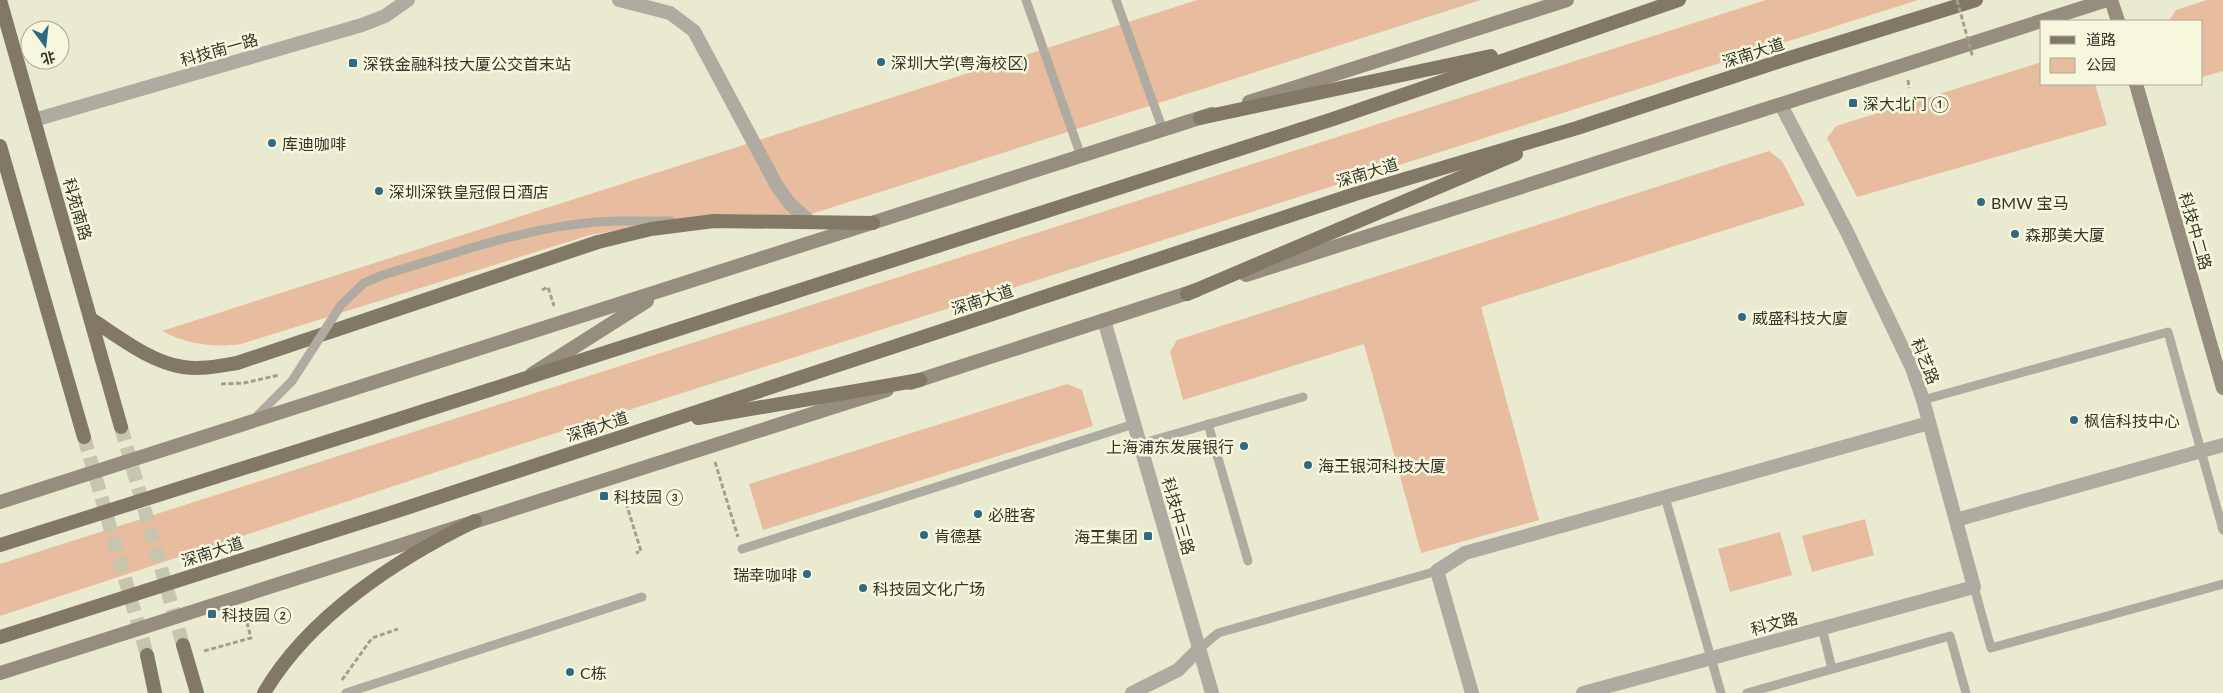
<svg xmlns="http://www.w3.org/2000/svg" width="2223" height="693" viewBox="0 0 2223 693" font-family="Lato,'Noto Sans SC',sans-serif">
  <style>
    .green { fill: #e8bc9e }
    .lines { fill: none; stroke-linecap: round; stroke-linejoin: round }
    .primary-tunnel { stroke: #c6c6af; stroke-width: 14; stroke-dasharray: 14 7; stroke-linecap: butt }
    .path { stroke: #a1a18d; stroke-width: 3; stroke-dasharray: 5 2.5; stroke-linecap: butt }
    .service { stroke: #b0aba1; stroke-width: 9 }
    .minor { stroke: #b0aba1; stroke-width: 14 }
    .tertiary { stroke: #b0aba1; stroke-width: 14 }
    .secondary { stroke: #958d7e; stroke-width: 14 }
    .primary { stroke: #827866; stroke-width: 14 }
    .path-bridge { stroke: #a1a18d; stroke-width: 3; stroke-dasharray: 5 2.5; stroke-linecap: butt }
    .service-bridge { stroke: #b0aba1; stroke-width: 9 }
    .poi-dot { fill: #316883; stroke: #f7f7dd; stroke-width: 2 }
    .labels { text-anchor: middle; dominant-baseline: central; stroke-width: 5; stroke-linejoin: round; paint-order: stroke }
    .street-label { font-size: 16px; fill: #36362b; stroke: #f7f7dd }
    .poi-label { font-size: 16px; fill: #36362b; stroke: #f7f7dd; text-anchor: start }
  </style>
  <rect width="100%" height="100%" fill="#eaead0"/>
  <!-- green -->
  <g class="green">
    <path d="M1197,0H1481L805,216L641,226L590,235L241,344C213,348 187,344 162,331Z"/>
    <polygon points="1766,0 1918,0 509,448 0,616 0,564"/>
    <polygon points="2207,0 2223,0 2223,71 2202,77 2202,21 2169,21 2176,10"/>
    <polygon points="2042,62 2042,84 2095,84 2107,125 1857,197 1827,138 1836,126"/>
    <polygon points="1769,151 1782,161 1805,205 1481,307 1539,520 1421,553 1364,344 1183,400 1170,352 1177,340"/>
    <polygon points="1067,384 1082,390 1093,426 763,530 749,484"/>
    <polygon points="1865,519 1874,555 1812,572 1802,536"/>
    <polygon points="1780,532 1792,575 1730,592 1718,549"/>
  </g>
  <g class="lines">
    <!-- primary-tunnel -->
    <g class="primary-tunnel">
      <polyline points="121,427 183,645"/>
      <polyline points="84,437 147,655"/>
    </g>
    <!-- path -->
    <g class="path">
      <polyline points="1908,80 1909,88"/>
      <polyline points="542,290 548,287 554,306"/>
      <polyline points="221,384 244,383 279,375"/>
      <polyline points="715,462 738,537"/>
      <polyline points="626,503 641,551 636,553"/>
      <polyline points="204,651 251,638 245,615"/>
      <polyline points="342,680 372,638 398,629"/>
    </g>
    <!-- service -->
    <g class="service">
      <polyline points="1026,0 1081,156"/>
      <polyline points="1116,0 1163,130"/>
      <polyline points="617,221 671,221"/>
      <polyline points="1923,400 2168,332 2223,530"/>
      <polyline points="255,418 292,381"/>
      <polyline points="1208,424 1248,561"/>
      <polyline points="1140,444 1303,397"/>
      <polyline points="1665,497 1721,693"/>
      <polyline points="742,549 1134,424"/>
      <polyline points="1974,587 1991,648 2223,584"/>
      <polyline points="1822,628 1832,669"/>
      <polyline points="1199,649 1218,633 1437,571"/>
      <polyline points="346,693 642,597"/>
      <polyline points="1747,693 1950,636 1966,693"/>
    </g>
    <!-- minor -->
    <g class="minor">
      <polyline points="1956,520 2223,445"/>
      <polyline points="1132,693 1178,670 1199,649"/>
      <polyline points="1472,693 1437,571 1465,553 1929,423"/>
      <polyline points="1583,693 1974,587 1923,400 1912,368 1847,232 1781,105"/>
    </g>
    <!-- tertiary -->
    <g class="tertiary">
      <polyline points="619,0 670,13 694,31 777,186 790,204 810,222"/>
      <polyline points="34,120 362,25 385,16 408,0"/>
      <polyline points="1104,320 1212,693"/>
    </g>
    <!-- secondary -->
    <g class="secondary">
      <polyline points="2111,0 2118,21"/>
      <polyline points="2136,84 2223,388"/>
      <polyline points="1249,102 1567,0"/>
      <polyline points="1246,275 2107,0"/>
      <polyline points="532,374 647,301"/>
      <polyline points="910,383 1197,290"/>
      <polyline points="0,502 1212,114"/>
      <polyline points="0,673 887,390"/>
    </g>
    <!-- primary -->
    <g class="primary">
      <polyline points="0,0 121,427"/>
      <polyline points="1200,118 1491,56"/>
      <polyline points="0,146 84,437"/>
      <polyline points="1187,294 1516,154"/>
      <path d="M91,319C119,337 150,362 183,367C201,370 219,366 237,363L598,242L651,229L714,221L873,223"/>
      <polyline points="698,418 920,380"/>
      <polyline points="0,545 377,426 1333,119 1679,0"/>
      <polyline points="0,637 403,509 1355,194 1577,128 1777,62 1976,0"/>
      <polyline points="183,645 197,693"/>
      <polyline points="147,655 155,693"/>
      <path d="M264,693C309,616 397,559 475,521"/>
    </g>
    <!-- path-bridge -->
    <polyline class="path-bridge" points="1957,0 1973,58"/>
    <!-- service-bridge -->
    <path class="service-bridge" d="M292,381L341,305L364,283L383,275C460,252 536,223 617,221"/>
  </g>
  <!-- markers -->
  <g class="poi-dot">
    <circle cx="881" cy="62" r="5"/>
    <rect x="348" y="58" width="10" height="10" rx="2.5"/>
    <rect x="1848" y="98" width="10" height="10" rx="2.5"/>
    <circle cx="272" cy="143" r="5"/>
    <circle cx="379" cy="191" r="5"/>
    <circle cx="1981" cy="202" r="5"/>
    <circle cx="2015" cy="234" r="5"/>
    <circle cx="1742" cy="317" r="5"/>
    <circle cx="2074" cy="420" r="5"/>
    <circle cx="1244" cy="446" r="5"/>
    <circle cx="1308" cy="465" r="5"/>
    <rect x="599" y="491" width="10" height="10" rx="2.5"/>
    <circle cx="978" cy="514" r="5"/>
    <circle cx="924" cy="535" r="5"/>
    <rect x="1143" y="531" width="10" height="10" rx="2.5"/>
    <circle cx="807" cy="574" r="5"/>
    <circle cx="863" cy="588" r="5"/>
    <rect x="207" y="609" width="10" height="10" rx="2.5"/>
    <circle cx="570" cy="672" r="5"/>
  </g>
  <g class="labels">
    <!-- street labels -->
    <g class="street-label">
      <text transform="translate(219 49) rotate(-16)">科技南一路</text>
      <text transform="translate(1753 52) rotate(-18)">深南大道</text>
      <text transform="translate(1367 172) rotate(-17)">深南大道</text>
      <text transform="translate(78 209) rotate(74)">科苑南路</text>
      <text transform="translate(2196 231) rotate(74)">科技中二路</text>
      <text transform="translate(982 299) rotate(-18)">深南大道</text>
      <text transform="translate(1926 361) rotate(68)">科艺路</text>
      <text transform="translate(597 426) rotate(-18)">深南大道</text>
      <text transform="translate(1179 516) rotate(74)">科技中三路</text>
      <text transform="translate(212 551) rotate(-18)">深南大道</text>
      <text transform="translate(1774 623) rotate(-15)">科文路</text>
    </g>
    <!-- poi labels -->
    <g class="poi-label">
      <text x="891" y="62">深圳大学(粤海校区)</text>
      <text x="363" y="63">深铁金融科技大厦公交首末站</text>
      <text x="1863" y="103">深大北门 ①</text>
      <text x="282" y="143">库迪咖啡</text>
      <text x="389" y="191">深圳深铁皇冠假日酒店</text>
      <text x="1991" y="202">BMW 宝马</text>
      <text x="2025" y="234">森那美大厦</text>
      <text x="1752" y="317">威盛科技大廈</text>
      <text x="2084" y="420">枫信科技中心</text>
      <text x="1234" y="446" text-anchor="end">上海浦东发展银行</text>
      <text x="1318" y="465">海王银河科技大厦</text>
      <text x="614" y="496">科技园 ③</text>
      <text x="988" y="514">必胜客</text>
      <text x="934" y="535">肯德基</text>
      <text x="1138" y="536" text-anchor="end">海王集团</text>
      <text x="797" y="574" text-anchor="end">瑞幸咖啡</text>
      <text x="873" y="588">科技园文化广场</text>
      <text x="222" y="614">科技园 ②</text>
      <text x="580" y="672">C栋</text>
    </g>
  </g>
  <!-- legend -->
  <rect x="2040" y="20" width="162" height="65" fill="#f7f7dd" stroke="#aaaa96"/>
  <rect x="2050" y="36" width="25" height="8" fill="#827866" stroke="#aaaa96"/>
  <text x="2086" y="45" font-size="15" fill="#36362b">道路</text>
  <rect x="2050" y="58" width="25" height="15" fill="#e8bc9e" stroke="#aaaa96"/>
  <text x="2086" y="70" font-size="15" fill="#36362b">公园</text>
  <!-- north arrow -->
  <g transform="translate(45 45) rotate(165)"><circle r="24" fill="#f7f7dd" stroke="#aaaa96"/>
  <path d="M0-4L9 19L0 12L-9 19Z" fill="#316883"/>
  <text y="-8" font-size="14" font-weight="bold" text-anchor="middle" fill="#36362b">北</text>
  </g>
</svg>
